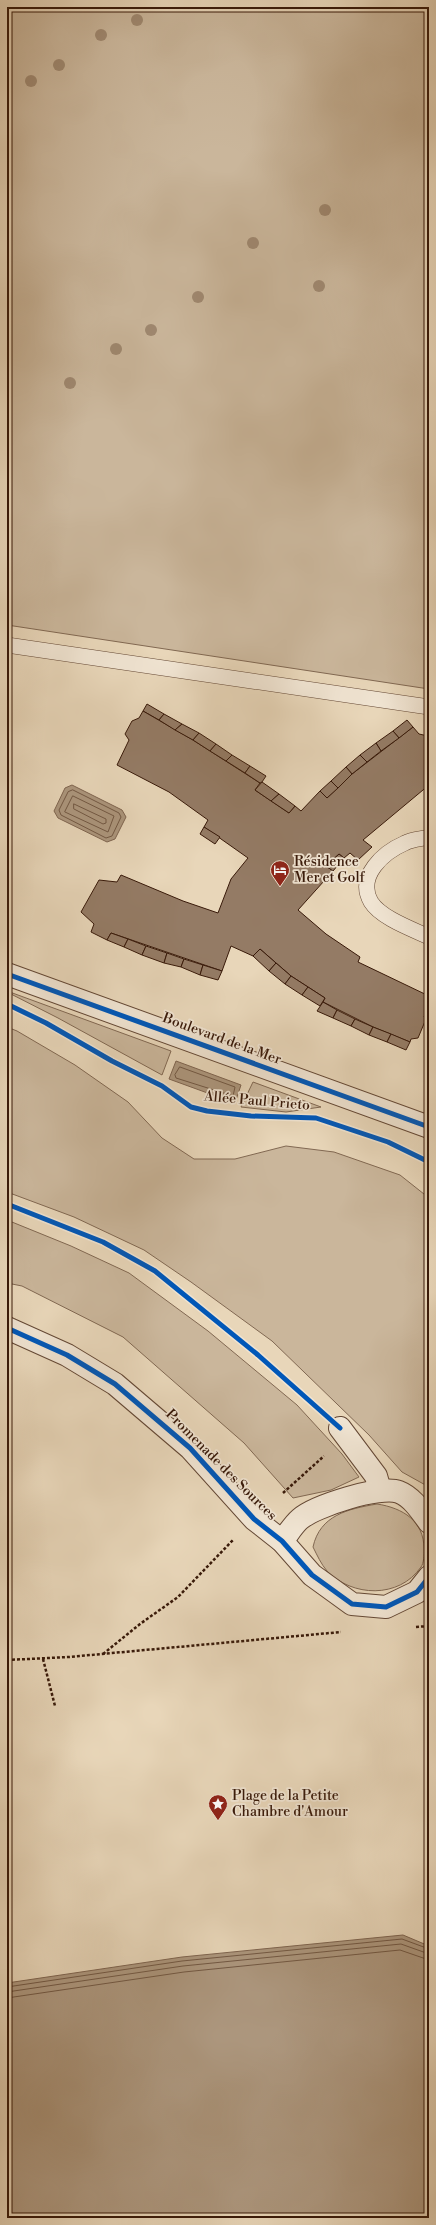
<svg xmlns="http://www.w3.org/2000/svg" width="436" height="2225" viewBox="0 0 436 2225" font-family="'Libre Bodoni',serif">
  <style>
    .green { fill: #cab69b; stroke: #816852 }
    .water { fill: #ac967d; stroke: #7e644f }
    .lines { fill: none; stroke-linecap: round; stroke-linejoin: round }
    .shore { stroke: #725843; stroke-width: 1 }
    .building { fill: #947b65; stroke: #381909 }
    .lane-casing { stroke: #644835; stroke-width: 16 }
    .street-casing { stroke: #644835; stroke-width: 24 }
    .path { stroke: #381909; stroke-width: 2.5; stroke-dasharray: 3 2; stroke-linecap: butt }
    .lane { stroke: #f0e4d2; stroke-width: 15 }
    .street { stroke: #f0e4d2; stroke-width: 22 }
    .cycleway-casing { stroke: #f0e4d2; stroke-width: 8 }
    .cycleway { stroke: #0057b8; stroke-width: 5 }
    .tree { fill: #9f8870 }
    .labels { text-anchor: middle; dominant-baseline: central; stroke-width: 3.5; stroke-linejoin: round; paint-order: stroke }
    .poi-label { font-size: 14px; fill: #381909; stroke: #f0e4d2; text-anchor: start }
    .street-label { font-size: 14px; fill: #381909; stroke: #f0e4d2 }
  </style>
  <rect width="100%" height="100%" fill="#e8d6b9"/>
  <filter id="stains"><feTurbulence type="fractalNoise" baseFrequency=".005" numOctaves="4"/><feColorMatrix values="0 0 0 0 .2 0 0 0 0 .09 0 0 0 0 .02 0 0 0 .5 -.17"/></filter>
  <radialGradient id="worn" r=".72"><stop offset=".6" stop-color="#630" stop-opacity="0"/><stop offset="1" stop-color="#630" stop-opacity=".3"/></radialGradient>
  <!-- green -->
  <g class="green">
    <polygon points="7,7 429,7 429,689 7,625"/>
    <polygon points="7,991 171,1051 162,1075 58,1018 7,992"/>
    <polygon points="7,1027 17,1031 75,1065 128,1102 162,1138 194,1159 235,1159 286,1146 334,1152 400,1175 429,1198 429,1487 402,1472 369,1435 272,1341 191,1282 144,1250 74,1217 7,1192"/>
    <polygon points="253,1082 321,1107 286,1112 241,1107"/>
    <polygon points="7,1220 71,1246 129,1273 208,1331 297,1405 342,1454 359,1477 331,1490 293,1498 244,1443 123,1337 22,1286 7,1283"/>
    <path d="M377,1504C403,1508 424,1521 424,1549C424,1555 424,1563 421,1567C399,1599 352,1597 327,1571C321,1564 317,1555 313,1547C320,1515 348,1509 377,1504Z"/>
  </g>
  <!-- water -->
  <g class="water">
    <polygon points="72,785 122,810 126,817 115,839 107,842 58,818 54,811 65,788"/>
    <polygon points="176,1061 241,1085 235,1103 169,1079"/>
    <polygon points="403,1935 429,1946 429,2218 7,2218 7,1983 182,1957"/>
  </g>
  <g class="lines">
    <!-- shore -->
    <g class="shore">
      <polygon points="73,790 119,813 121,817 112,836 106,838 61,815 59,810 68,792"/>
      <polygon points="73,796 114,816 108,832 65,812"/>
      <polygon points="74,804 106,819 106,823 103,824 74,809"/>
      <polygon points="180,1067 235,1087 233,1096 176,1078 175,1075"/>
      <polyline points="7,1987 182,1961 402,1939 429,1949"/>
      <polyline points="7,1992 183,1966 401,1944 429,1954"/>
      <polyline points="7,1998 184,1972 400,1950 429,1960"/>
    </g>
  </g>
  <!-- building -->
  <g class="building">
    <polygon points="147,704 164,714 159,720 143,711"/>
    <polygon points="143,711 193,740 260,783 255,790 289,813 295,806 301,811 320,791 327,798 352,774 413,727 419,734 428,736 429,785 363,840 372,847 358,860 350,853 344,858 339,854 326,866 333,871 298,910 326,934 360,957 358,962 429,996 429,1003 424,1017 426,1019 418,1038 411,1039 410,1042 373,1027 323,1002 325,998 291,976 260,949 253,956 231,946 222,971 111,933 107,940 91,932 94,924 81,912 99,880 117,882 121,875 183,901 218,913 231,879 248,858 204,827 208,820 169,792 117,765 129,740 125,734 132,721 139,718"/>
    <polygon points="164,714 182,724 175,730 159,720"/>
    <polygon points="407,720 413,727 399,738 393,731"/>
    <polygon points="182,724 199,733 193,740 175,730"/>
    <polygon points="393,731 399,738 381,751 376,743"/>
    <polygon points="199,733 216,744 210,751 193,740"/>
    <polygon points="376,743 381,751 367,762 360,755"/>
    <polygon points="216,744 232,755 226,761 210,751"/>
    <polygon points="232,755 250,766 245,773 226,761"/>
    <polygon points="360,755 367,762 352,774 346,767"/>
    <polygon points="250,766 266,776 262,782 260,783 245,773"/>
    <polygon points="346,767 352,774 338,788 331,781"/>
    <polygon points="331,781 338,788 327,798 320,791"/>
    <polygon points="262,782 279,794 271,801 255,790"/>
    <polygon points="279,794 295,806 289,813 271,801"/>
    <polygon points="204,827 220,837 215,844 200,834"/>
    <polygon points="339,854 344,858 333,871 326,866"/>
    <polygon points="111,933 128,939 124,947 107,940"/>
    <polygon points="128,939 146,946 142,955 124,947"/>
    <polygon points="146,946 167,953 164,963 142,955"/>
    <polygon points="260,949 276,963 269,971 253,956"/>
    <polygon points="167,953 184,959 181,967 164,963"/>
    <polygon points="184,959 203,965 200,975 181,967"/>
    <polygon points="276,963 291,976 285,984 269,971"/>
    <polygon points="203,965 222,971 218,980 200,975"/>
    <polygon points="291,976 308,987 302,995 285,984"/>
    <polygon points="308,987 325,998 320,1006 302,995"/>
    <polygon points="323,1002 337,1010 333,1018 317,1011"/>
    <polygon points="337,1010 355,1019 351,1026 333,1018"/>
    <polygon points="355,1019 373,1027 369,1035 351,1026"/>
    <polygon points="373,1027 391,1034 387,1042 369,1035"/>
    <polygon points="391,1034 410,1042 406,1050 387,1042"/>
  </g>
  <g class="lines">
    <defs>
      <g id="lane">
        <polyline points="7,645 429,707"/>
        <path d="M429,837C421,839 412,839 405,843C384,852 356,876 371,902C381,918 412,929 429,937"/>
      </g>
      <g id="street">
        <polyline points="7,974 429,1127"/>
        <polyline points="7,1328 67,1355 115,1384 190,1448 254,1519 282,1541 312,1575 352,1604 386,1607 417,1592 429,1577"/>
        <polyline points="340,1428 376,1476 380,1490"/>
        <path d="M282,1541C288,1534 293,1525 300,1519C315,1506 380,1485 399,1492C412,1497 421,1511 429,1522"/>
      </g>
    </defs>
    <!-- lane casing -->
    <use href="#lane" class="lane-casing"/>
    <!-- street casing -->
    <use href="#street" class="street-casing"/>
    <!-- path -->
    <g class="path">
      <polyline points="283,1493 324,1456"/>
      <polyline points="416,1627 429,1626"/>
      <polyline points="103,1654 140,1624 178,1597 233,1540"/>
      <polyline points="43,1659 55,1706"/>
      <polyline points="7,1660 69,1657 341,1632"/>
    </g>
    <!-- lane -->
    <use href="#lane" class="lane"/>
    <!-- street -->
    <use href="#street" class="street"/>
    <defs>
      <g id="cycleway">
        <polyline points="7,974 429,1127"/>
        <polyline points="7,1004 46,1023 112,1061 162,1086 191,1107 207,1111 251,1116 316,1118 388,1142 429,1162"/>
        <polyline points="7,1204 103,1242 155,1271 258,1355 340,1428"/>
        <polyline points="7,1328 67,1355 115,1384 190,1448 254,1519 282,1541 312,1575 352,1604 386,1607 417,1592 429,1577"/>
      </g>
    </defs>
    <!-- cycleway casing -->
    <use href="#cycleway" class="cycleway-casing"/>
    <!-- cycleway -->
    <use href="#cycleway" class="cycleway"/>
  </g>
  <!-- trees -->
  <g class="tree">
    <circle cx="137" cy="20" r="6"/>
    <circle cx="101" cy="35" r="6"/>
    <circle cx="59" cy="65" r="6"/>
    <circle cx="31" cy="81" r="6"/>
    <circle cx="325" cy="210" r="6"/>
    <circle cx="253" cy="243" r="6"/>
    <circle cx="319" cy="286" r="6"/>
    <circle cx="198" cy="297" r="6"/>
    <circle cx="151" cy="330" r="6"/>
    <circle cx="116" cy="349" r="6"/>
    <circle cx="70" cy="383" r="6"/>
  </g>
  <!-- icons -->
  <defs>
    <symbol id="hotel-pin" viewBox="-11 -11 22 30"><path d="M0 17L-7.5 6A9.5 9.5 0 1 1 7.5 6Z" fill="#8f2418" stroke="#f0e4d2"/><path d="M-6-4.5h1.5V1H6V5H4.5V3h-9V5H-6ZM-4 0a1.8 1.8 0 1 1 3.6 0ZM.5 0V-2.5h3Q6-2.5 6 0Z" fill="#fff"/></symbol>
    <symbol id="sight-pin" viewBox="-11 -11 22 30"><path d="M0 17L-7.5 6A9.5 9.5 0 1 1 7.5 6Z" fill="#8f2418" stroke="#f0e4d2"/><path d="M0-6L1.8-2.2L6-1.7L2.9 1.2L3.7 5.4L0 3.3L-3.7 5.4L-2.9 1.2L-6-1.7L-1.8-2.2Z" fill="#fff"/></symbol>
  </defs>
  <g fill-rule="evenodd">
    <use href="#hotel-pin" x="269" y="859" width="22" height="30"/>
    <use href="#sight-pin" x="207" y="1793" width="22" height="30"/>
  </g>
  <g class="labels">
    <!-- poi labels -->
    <g class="poi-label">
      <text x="294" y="862">Résidence<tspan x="294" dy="16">Mer et Golf</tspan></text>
      <text x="232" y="1796">Plage de la Petite<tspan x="232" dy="16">Chambre d'Amour</tspan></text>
    </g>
    <!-- street labels -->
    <g class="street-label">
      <text transform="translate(222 1039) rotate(20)">Boulevard de la Mer</text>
      <text transform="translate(257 1101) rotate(5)">Allée Paul Prieto</text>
      <text transform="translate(221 1465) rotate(45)">Promenade des Sources</text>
    </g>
  </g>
  <!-- margin -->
  <rect width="436" height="2225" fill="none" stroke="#e8d6b9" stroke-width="24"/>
  <rect x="8" y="8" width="420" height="2209" fill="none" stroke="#381909" stroke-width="2"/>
  <rect x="12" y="12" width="412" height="2201" fill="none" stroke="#381909"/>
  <rect width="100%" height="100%" filter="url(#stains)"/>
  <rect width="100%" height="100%" fill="url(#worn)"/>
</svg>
